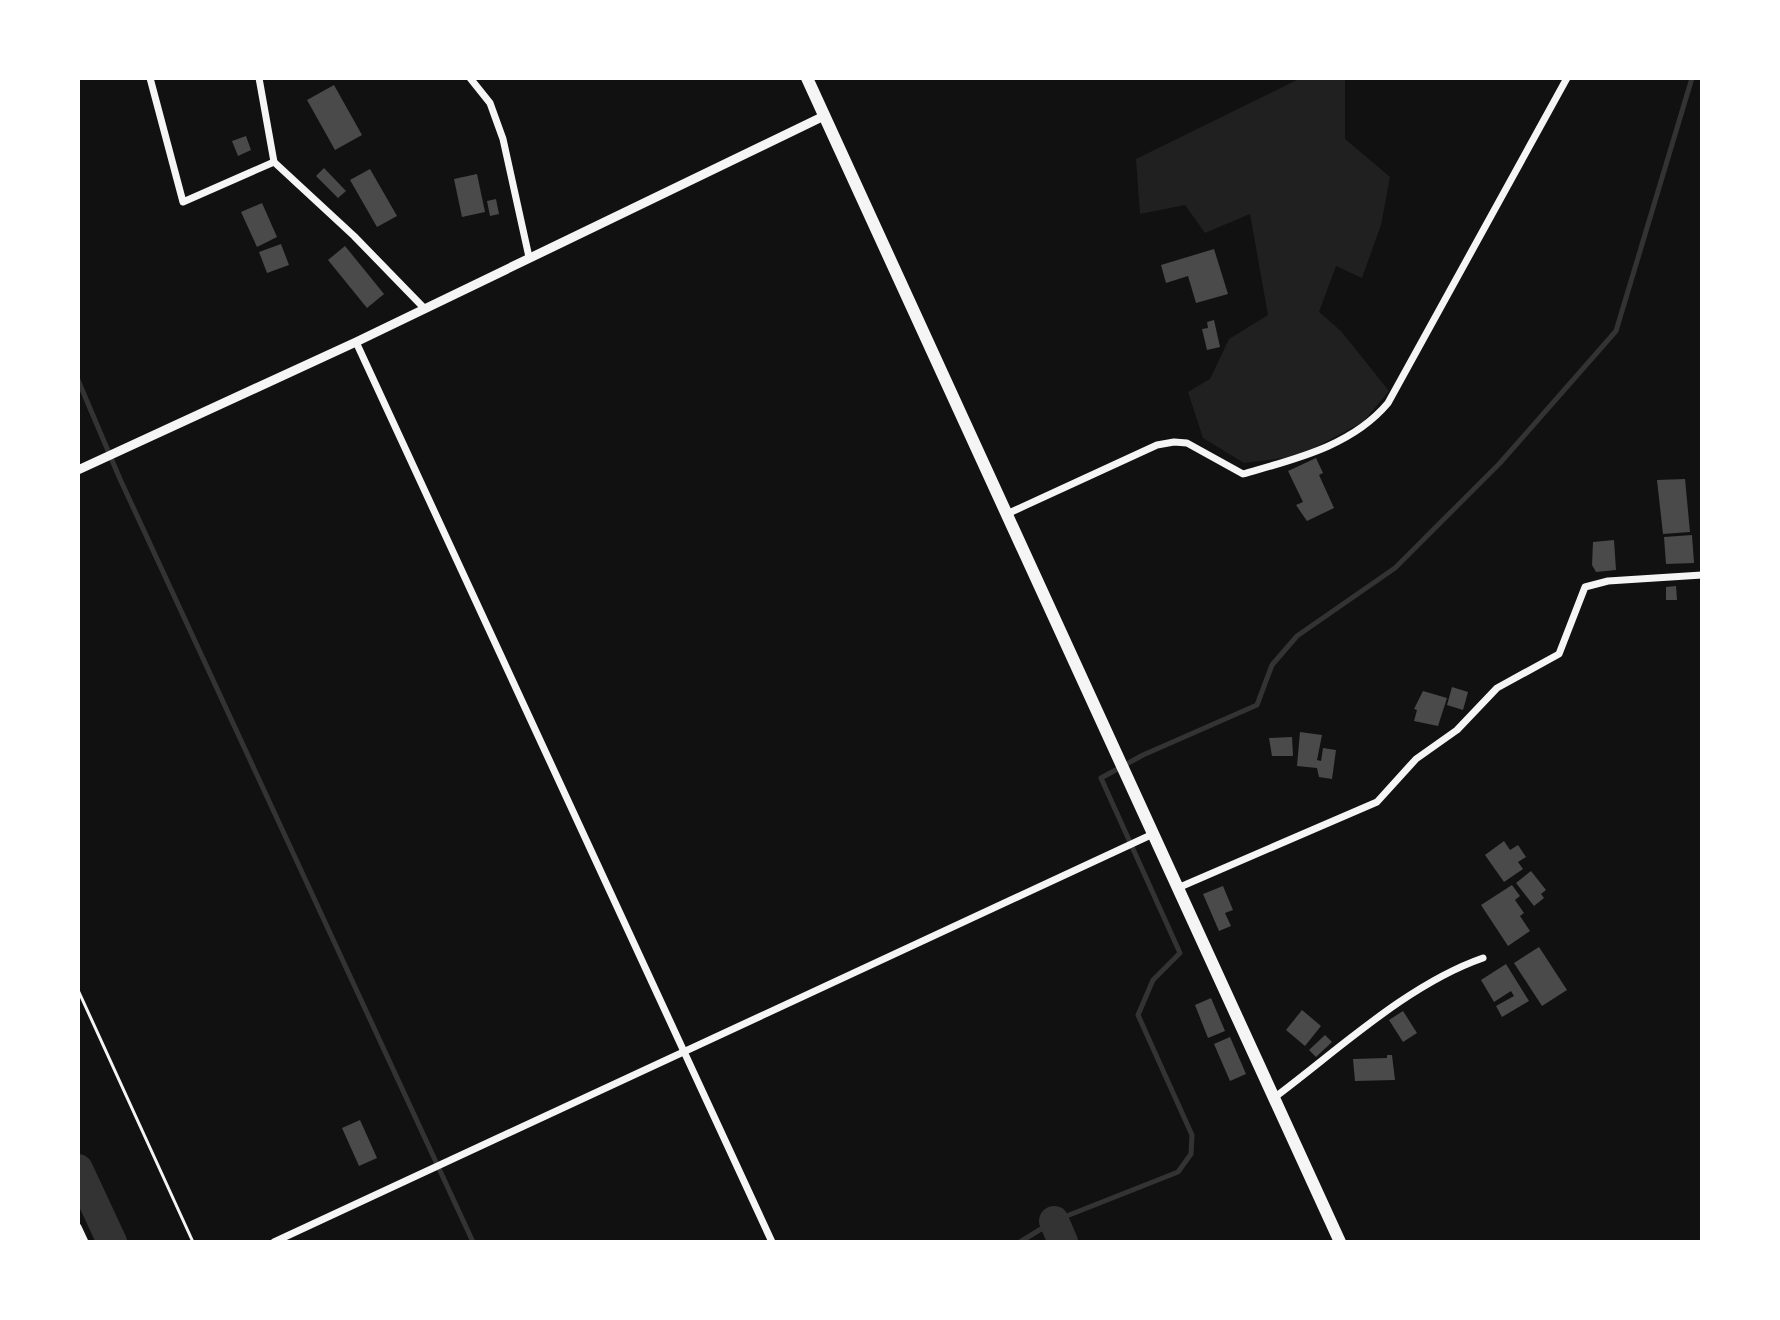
<svg xmlns="http://www.w3.org/2000/svg" width="1780" height="1320" viewBox="0 0 1780 1320" font-family="'Fira Sans',sans-serif">
  <style>
    .green { fill: #202020 }
    .lines { fill: none; stroke-linecap: round; stroke-linejoin: round }
    .stream { stroke: #333; stroke-width: 5 }
    .river { stroke: #333; stroke-width: 30 }
    .building { fill: #4a4a4a }
    .path { stroke: #f5f5f5; stroke-width: 3 }
    .minor { stroke: #f5f5f5; stroke-width: 7 }
    .tertiary { stroke: #f5f5f5; stroke-width: 9 }
    .primary { stroke: #f5f5f5; stroke-width: 12 }
  </style>
  <rect width="100%" height="100%" fill="#111"/>
  <!-- green -->
  <polygon class="green" points="1301,78 1345,78 1345,139 1390,177 1381,225 1362,278 1336,266 1319,312 1341,331 1389,391 1363,422 1299,456 1244,463 1203,438 1188,392 1210,379 1229,339 1268,315 1250,214 1205,233 1185,205 1140,214 1136,159"/>
  <g class="lines">
    <!-- stream -->
    <g class="stream">
      <polyline points="78,380 120,479 473,1242"/>
      <polyline points="1020,1242 1054,1221 1178,1172 1191,1154 1192,1135 1138,1015 1153,980 1180,953 1101,778 1143,755 1257,705 1272,665 1297,636 1395,568 1500,463 1616,331 1692,78"/>
    </g>
    <!-- river -->
    <g class="river">
      <polyline points="78,1169 112,1242"/>
      <polyline points="1054,1221 1063,1242"/>
    </g>
  </g>
  <!-- building -->
  <g class="building">
    <polygon points="334,85 362,135 335,150 307,100"/>
    <polygon points="246,136 251,150 238,156 232,141"/>
    <polygon points="324,168 346,191 338,198 316,176"/>
    <polygon points="370,169 397,216 377,227 350,180"/>
    <polygon points="477,174 485,212 462,217 454,179"/>
    <polygon points="496,199 499,214 490,216 487,201"/>
    <polygon points="262,203 277,237 257,247 241,212"/>
    <polygon points="281,244 289,265 267,273 259,252"/>
    <polygon points="345,246 384,294 367,308 328,260"/>
    <polygon points="1214,249 1228,294 1196,303 1188,276 1166,283 1161,265"/>
    <polygon points="1214,320 1220,347 1207,350 1202,329 1208,328 1207,322"/>
    <polygon points="1316,458 1323,473 1319,475 1334,508 1307,521 1296,505 1303,502 1288,471"/>
    <polygon points="1685,479 1690,532 1663,534 1657,480"/>
    <polygon points="1692,535 1694,563 1666,564 1664,537"/>
    <polygon points="1614,540 1616,570 1596,572 1592,565 1593,542"/>
    <polygon points="1676,586 1677,600 1666,600 1666,587"/>
    <polygon points="1452,687 1468,692 1463,710 1447,705"/>
    <polygon points="1423,691 1447,698 1438,726 1414,721 1417,710 1414,709"/>
    <polygon points="1300,732 1322,735 1317,760 1321,761 1323,748 1336,750 1332,779 1319,777 1317,768 1297,766"/>
    <polygon points="1292,737 1293,756 1272,756 1269,738"/>
    <polygon points="1504,841 1510,850 1518,845 1526,857 1518,862 1523,869 1504,882 1485,855"/>
    <polygon points="1531,871 1546,890 1541,894 1544,898 1534,906 1516,883"/>
    <polygon points="1512,885 1520,896 1515,900 1524,913 1520,916 1530,931 1508,946 1481,905"/>
    <polygon points="1223,886 1233,910 1225,913 1231,926 1219,931 1203,894"/>
    <polygon points="1539,947 1567,990 1542,1006 1514,963"/>
    <polygon points="1506,964 1529,1001 1502,1017 1496,1006 1514,996 1511,991 1494,1002 1481,980"/>
    <polygon points="1211,998 1225,1031 1208,1038 1195,1005"/>
    <polygon points="1302,1010 1321,1026 1305,1046 1286,1030"/>
    <polygon points="1403,1011 1417,1033 1403,1042 1389,1020"/>
    <polygon points="1325,1035 1332,1042 1316,1057 1309,1050"/>
    <polygon points="1230,1037 1246,1074 1230,1081 1214,1044"/>
    <polygon points="1387,1055 1392,1055 1395,1080 1355,1081 1353,1059 1387,1058"/>
    <polygon points="360,1120 377,1158 359,1166 342,1128"/>
  </g>
  <g class="lines">
    <!-- path -->
    <polyline class="path" points="78,990 193,1242"/>
    <!-- minor -->
    <g class="minor">
      <polyline points="150,78 183,202 274,162"/>
      <polyline points="259,78 274,162 354,236 423,307"/>
      <polyline points="470,78 490,103 503,139 529,257"/>
      <polyline points="356,342 772,1242"/>
      <path d="M1009,513L1157,445L1174,442L1187,443L1243,474C1295,459 1352,446 1388,403L1567,78"/>
      <polyline points="1180,887 1377,802 1416,759 1457,730 1497,688 1559,654 1585,587 1608,581 1702,575"/>
      <path d="M1275,1097C1338,1050 1408,984 1483,958"/>
      <polyline points="78,1227 85,1242"/>
      <polyline points="274,1242 1153,834"/>
    </g>
    <!-- tertiary -->
    <polyline class="tertiary" points="78,470 356,342 824,116"/>
    <!-- primary -->
    <polyline class="primary" points="807,78 1340,1242"/>
  </g>
  <!-- border -->
  <rect width="1780" height="1320" fill="none" stroke="#ffffff" stroke-width="160"/>
</svg>
